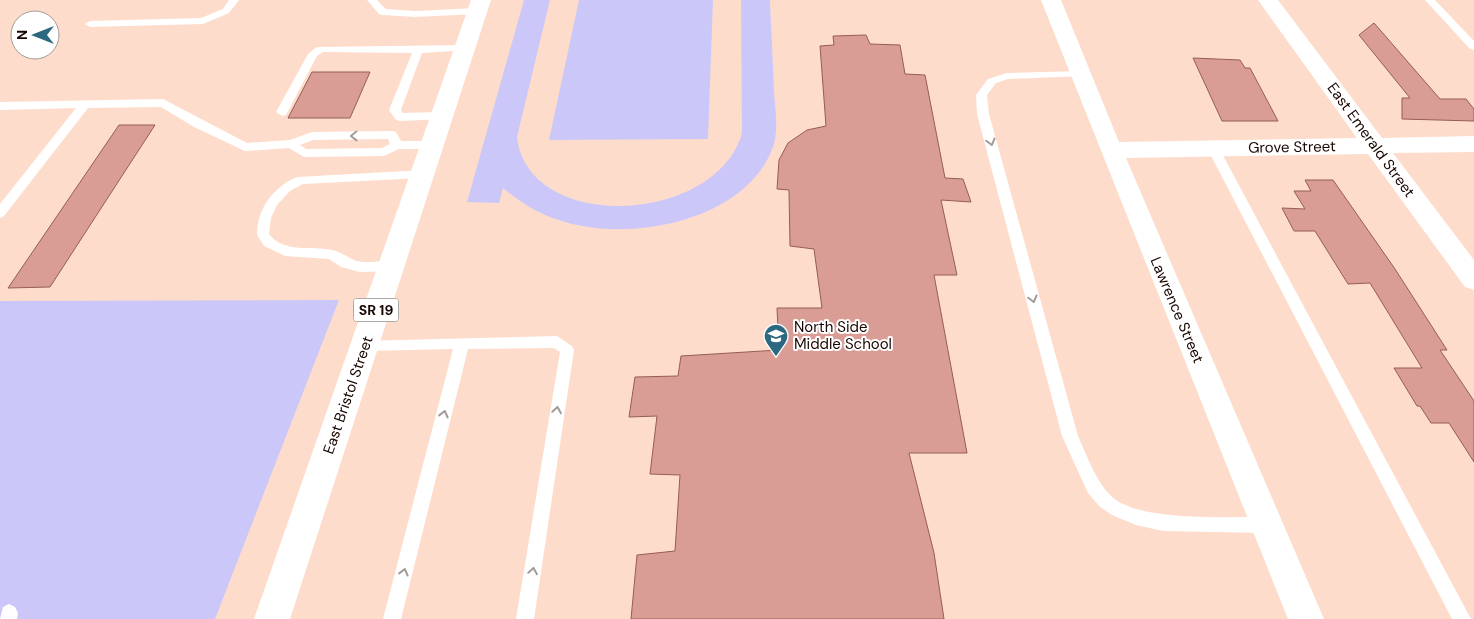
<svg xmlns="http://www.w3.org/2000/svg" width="1474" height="619" viewBox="0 0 1474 619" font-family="'DM Sans',sans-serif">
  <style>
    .green { fill: #cbc8f9 }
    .building { fill: #da9d96; stroke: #945d56 }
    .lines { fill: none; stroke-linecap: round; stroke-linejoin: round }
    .service { fill: #fff; fill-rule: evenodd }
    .minor { fill: #fff; fill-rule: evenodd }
    .primary { fill: #fff; fill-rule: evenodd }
    .oneway { stroke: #a39b99 }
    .labels { text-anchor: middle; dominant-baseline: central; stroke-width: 4; stroke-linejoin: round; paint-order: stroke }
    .shield { fill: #fff; stroke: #5d514d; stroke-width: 1 }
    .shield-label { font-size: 14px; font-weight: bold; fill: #180601 }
    .street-label { font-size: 15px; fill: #180601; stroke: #fff }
    .poi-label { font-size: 15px; fill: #180601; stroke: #fff; text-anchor: start }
  </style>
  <rect width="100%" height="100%" fill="#fedccb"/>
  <!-- green -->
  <g class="green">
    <path d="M524,0H550L517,137C528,234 716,225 742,133L741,0H770C771,30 773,61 774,91C775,109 779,129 773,147C746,221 632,242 565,222C542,216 522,204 503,188L499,203L467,202Z"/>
    <polygon points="579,0 713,0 708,139 549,140"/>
    <polygon points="339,300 215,619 0,619 0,301"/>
  </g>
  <!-- building -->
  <g class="building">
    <polygon points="1374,23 1440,99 1466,99 1474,109 1474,121 1402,119 1402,98 1410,98 1359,35"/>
    <polygon points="866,35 870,44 900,45 905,74 925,75 945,178 963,179 971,202 941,200 957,275 934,275 967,453 909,453 934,553 944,619 631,619 637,555 675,551 680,475 650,474 657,416 629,417 635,377 678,376 681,356 779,350 777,308 822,308 814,249 790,246 789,190 777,189 779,160 788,143 807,130 826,126 820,46 834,45 833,36"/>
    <polygon points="1193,58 1240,60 1245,68 1250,68 1278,121 1222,121"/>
    <polygon points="312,72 370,72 350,118 288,118"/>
    <polygon points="119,125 155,125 50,287 8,288"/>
    <polygon points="1305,180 1333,180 1395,269 1447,350 1440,350 1474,401 1474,462 1449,423 1431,423 1420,406 1417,406 1394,368 1422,368 1370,283 1348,284 1315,231 1294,231 1282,208 1305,209 1294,191 1311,191"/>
  </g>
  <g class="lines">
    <!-- service -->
    <g class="service">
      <polygon points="229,0 239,0 229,13 203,24 90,27 85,24 90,21 201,18 223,9"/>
      <polygon points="367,0 377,0 386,9 415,11 477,8 482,11 477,14 415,17 383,15 379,14"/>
      <polygon points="1425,0 1435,0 1474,41 1474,50 1470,49"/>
      <polygon points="464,45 469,48 468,50 422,53 401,110 403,113 441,112 447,116 445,119 400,121 396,120 389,110 412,53 323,52 317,56 286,115 282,116 276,112 308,54 317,47"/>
      <path d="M1081,71L1085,72V76L1008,79L996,83L987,95L989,114L1078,436C1087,456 1095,480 1111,496C1140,523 1228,516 1267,517L1273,519L1275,525L1273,531L1267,533L1163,531L1136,525L1112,515L1100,507L1088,493L1062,436L977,114L976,95L988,79L1007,73Z"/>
      <path d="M163,99L247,143L290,140L312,132L392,131L396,132L401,141H432L438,145L432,149H399L384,156L304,157L289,148L245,151L194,127L161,107L88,108L4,216L0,218V204L76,108L0,110V102ZM388,139L390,144L382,148L306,149L300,145L313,140Z"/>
      <polygon points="1213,144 1219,148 1471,619 1452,619 1207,148"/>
      <path d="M423,170L429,174L423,178L303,184L290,191L277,205L271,218L269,234C285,254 310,245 332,250C344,252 351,262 364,262C374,263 393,258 398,267L396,271L360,272L341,267L329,259L285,256L264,246L257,235C257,209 273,187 297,177Z"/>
      <polygon points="557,336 572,346 574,350 534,619 516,619 560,352 554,348 468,349 401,619 383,619 453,349 365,351 360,349 358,345 360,341"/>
      <polygon points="9,604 15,607 18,613 17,619 0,619 3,607"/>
    </g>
    <!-- minor -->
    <polygon class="minor" points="1041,0 1061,0 1119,142 1357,138 1258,0 1278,0 1382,138 1474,136 1474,152 1393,153 1474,260 1474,290 1465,287 1368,154 1126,158 1324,619 1288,619"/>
    <!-- primary -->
    <polygon class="primary" points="471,0 491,0 290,619 254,619"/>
  </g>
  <!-- one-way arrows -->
  <defs><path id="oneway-chevron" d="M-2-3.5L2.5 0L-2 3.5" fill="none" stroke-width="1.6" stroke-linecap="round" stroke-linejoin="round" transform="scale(1.25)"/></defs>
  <g class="oneway">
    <use href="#oneway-chevron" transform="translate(354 136) rotate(179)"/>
    <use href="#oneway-chevron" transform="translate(991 142) rotate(75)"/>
    <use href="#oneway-chevron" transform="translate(1033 299) rotate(75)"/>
    <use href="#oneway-chevron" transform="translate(557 410) rotate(-81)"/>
    <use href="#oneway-chevron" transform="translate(444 414) rotate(-76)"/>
    <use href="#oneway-chevron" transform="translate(533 571) rotate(-81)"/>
    <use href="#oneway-chevron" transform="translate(404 572) rotate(-76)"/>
  </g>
  <!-- icons -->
  <defs>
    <symbol id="school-pin" viewBox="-11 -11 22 30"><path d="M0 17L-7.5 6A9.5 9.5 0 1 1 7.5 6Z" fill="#2c6880" stroke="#fff"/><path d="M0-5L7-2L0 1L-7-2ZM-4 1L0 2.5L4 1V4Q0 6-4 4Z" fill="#fff"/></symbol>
  </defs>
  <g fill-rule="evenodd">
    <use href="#school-pin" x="762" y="322" width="28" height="38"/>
  </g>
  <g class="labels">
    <!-- shield labels -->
    <rect class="shield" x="353.5" y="298.5" width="45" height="23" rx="4"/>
    <g class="shield-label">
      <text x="376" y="310">SR 19</text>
    </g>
    <!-- street labels -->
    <g class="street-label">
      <text transform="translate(1371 140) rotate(54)">East Emerald Street</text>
      <text transform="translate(1292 147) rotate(-1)">Grove Street</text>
      <text transform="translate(1177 310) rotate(67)">Lawrence Street</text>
      <text transform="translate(348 395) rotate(-71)">East Bristol Street</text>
    </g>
    <!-- poi labels -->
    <g class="poi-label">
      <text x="794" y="327">North Side<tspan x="794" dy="17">Middle School</tspan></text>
    </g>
  </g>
  <!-- north arrow -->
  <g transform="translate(35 35) rotate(270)"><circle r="24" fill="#ffffff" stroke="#a39b99"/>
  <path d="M0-4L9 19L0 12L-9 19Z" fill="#2c6880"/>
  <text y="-8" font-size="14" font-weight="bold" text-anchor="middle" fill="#180601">N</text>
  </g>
</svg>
